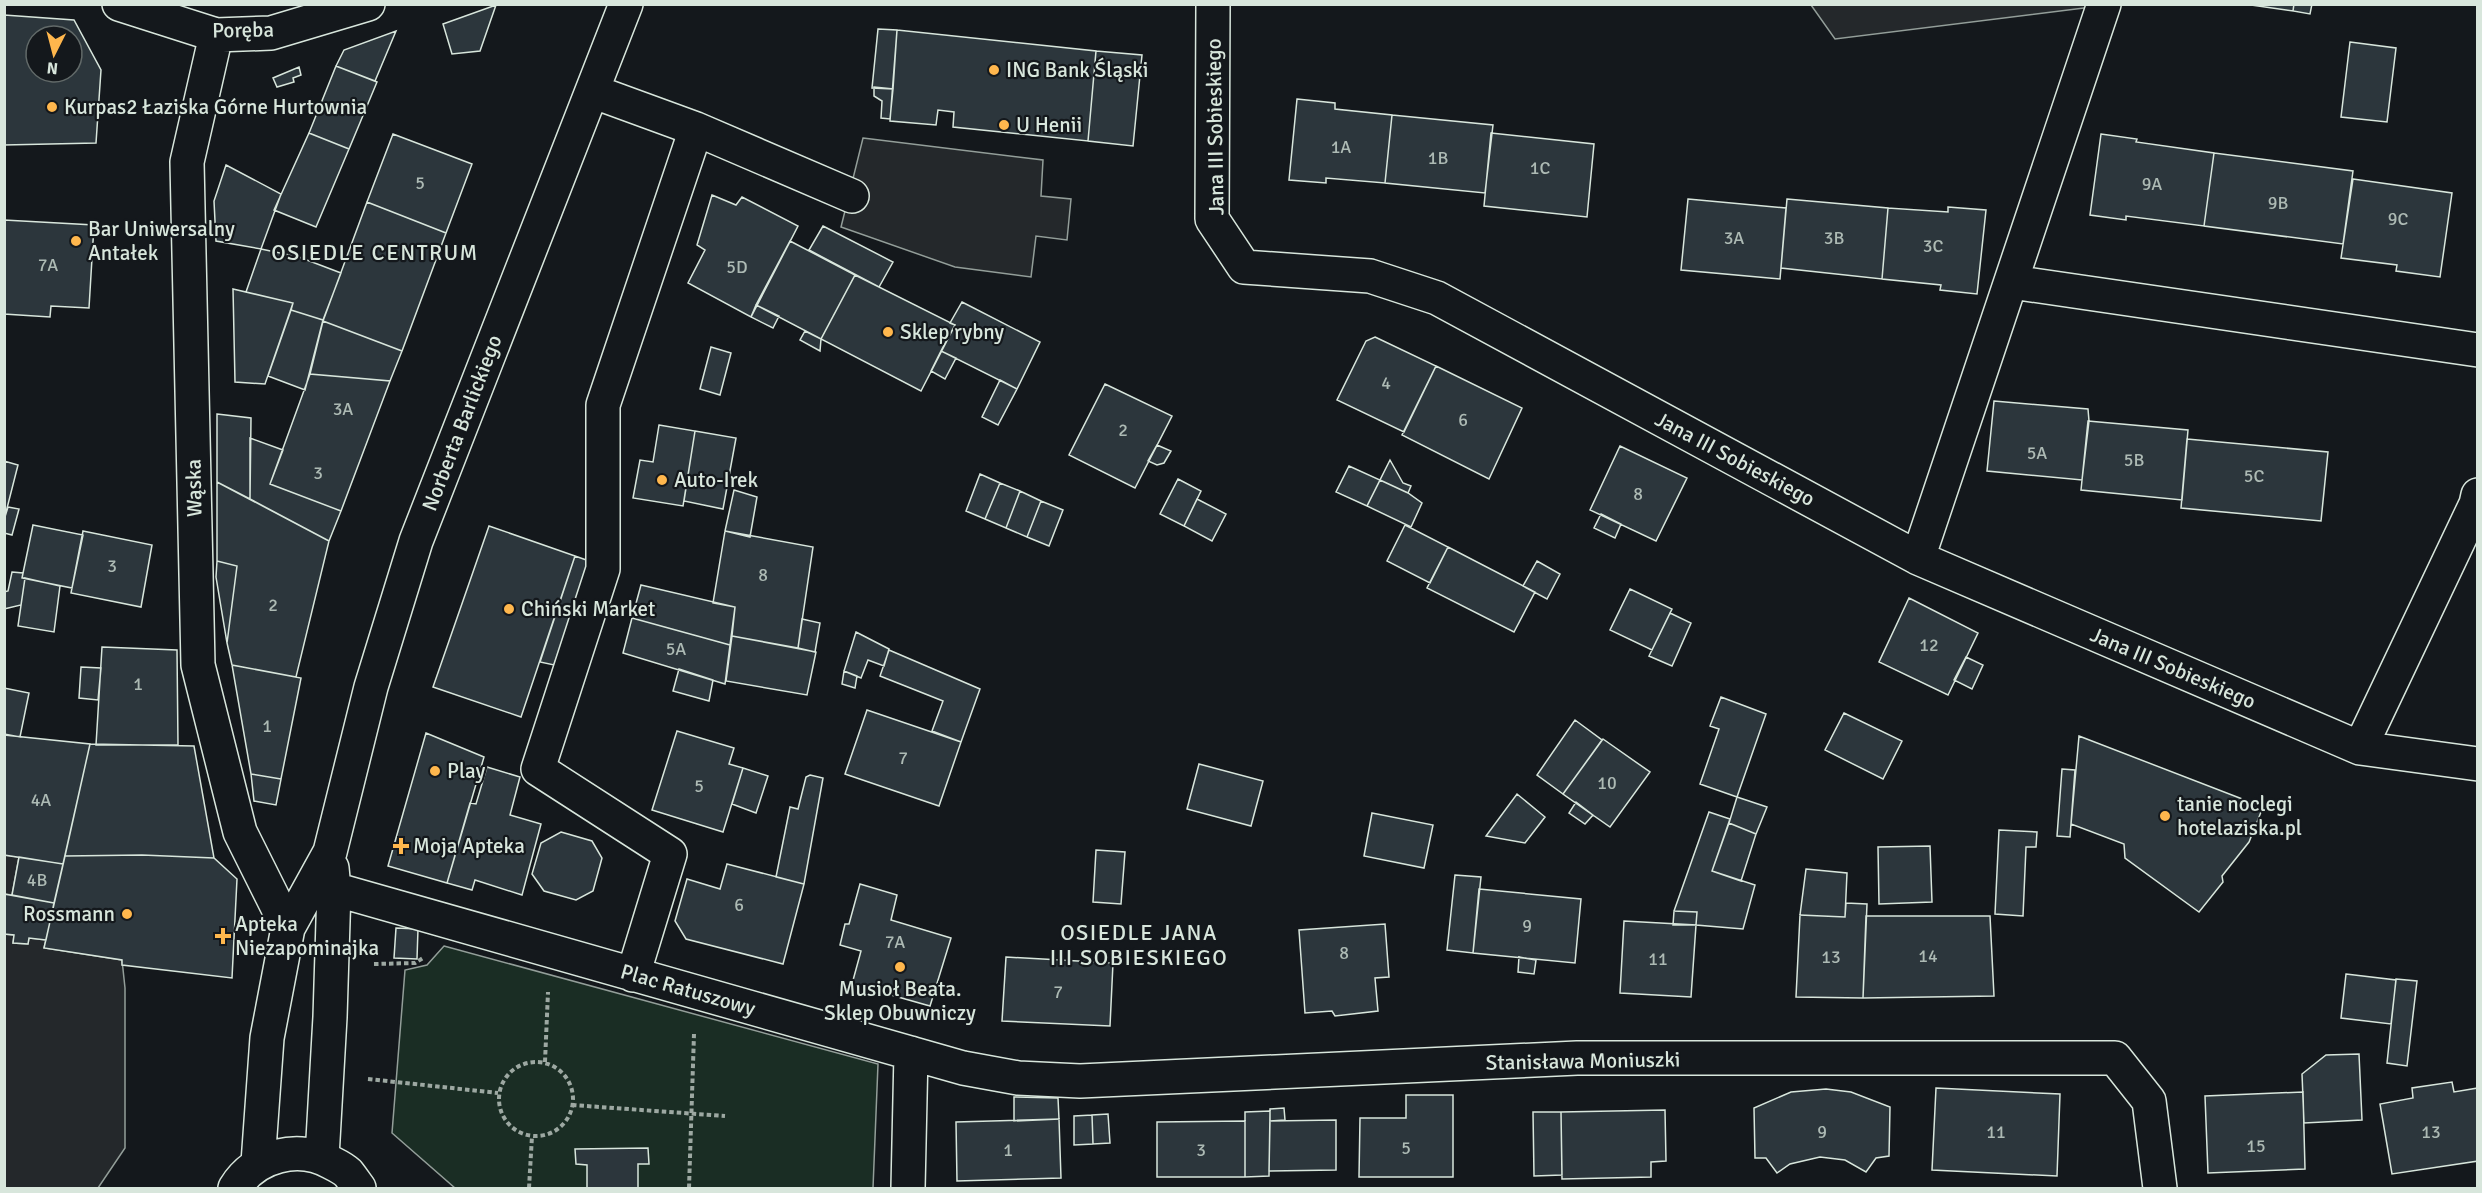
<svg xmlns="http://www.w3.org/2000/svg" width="2482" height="1193" viewBox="0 0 2482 1193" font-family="Signika,sans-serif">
  <rect width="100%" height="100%" fill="#14181c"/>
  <path fill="#1a2d24" stroke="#939e99" stroke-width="1.5" d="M444 946 878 1064 873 1188H455L392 1133 405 970 427 965Z"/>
  <path fill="#24282b" stroke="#939e99" stroke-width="1.5" d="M1811 5H2108L1835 39Z
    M863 138 1043 160 1041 196 1071 199 1067 240 1036 236 1031 277 955 267 841 227Z
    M5 855 19 857 12 895 5 894Z
    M4 934 14 935 13 943 28 944 29 938 46 940 44 948 122 960 125 988V1148L98 1188H5Z"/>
  <path fill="#2c363c" stroke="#d8e6dc" stroke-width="1.5" fill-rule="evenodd" d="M2244 4H2294L2293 11Z
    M2294 4H2312L2310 14 2293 11Z
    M496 5 480 51 452 54 443 24Z
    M4 15 74 20 101 70 96 143 4 145ZM36 36H72V72H36Z
    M878 29 897 30 893 89 872 88Z
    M897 30 1096 51 1088 141 953 127 954 112 938 110 936 125 890 121Z
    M396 31 375 81 336 66 344 50Z
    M2350 42 2396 48 2387 122 2341 117Z
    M1096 51 1142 55 1133 146 1088 141Z
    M336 66 377 82 349 149 309 133Z
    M299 67 301 75 293 78 294 82 277 87 273 78Z
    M874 87 893 89 890 119 881 118 882 101 874 96Z
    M1297 99 1335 103V109L1392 115 1385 183 1326 178V183L1289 180Z
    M1392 115 1493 125 1485 193 1385 183Z
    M309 133 349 149 316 227 274 210Z
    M1491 133 1594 144 1587 217 1484 206Z
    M393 134 472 164 446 233 367 202Z
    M2101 134 2137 139 2136 142 2214 153 2204 226 2126 216V220L2090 215Z
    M2214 153 2353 171 2343 244 2204 226Z
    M226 165 281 194 261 249 216 241 214 201Z
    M2353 179 2452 193 2440 277 2396 271 2397 265 2341 258Z
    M712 195 736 205 742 197 798 226 751 317 688 283 705 250 697 245Z
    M1688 199 1786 208 1780 279 1681 270Z
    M1787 199 1888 208 1882 279 1781 268Z
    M367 202 446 233 402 351 323 321Z
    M1948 207 1986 210 1977 294 1940 290 1941 285 1882 279 1888 208 1948 212Z
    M4 220 94 225 89 308 51 306 50 317 4 314Z
    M823 226 893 262 879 287 809 250Z
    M790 241 855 275 821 339 756 305Z
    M261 249 299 257 341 273 323 320 291 310 293 303 246 292Z
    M855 275 955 325 921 391 821 339Z
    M233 289 293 303 265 384 235 382Z
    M962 302 1040 342 1017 389 941 351 955 325 950 323Z
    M756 305 779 316 773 328 751 317Z
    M291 310 323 320 305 390 268 376Z
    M323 321 402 351 390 381 310 374Z
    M805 331 821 339 820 351 800 340Z
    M1375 337 1436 366 1404 432 1337 400 1366 341Z
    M711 347 731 353 720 395 700 389Z
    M941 351 956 358 945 379 931 371Z
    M1436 366 1522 408 1489 479 1402 435Z
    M310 374 390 381 341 511 270 484Z
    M1000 380 1017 389 998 425 982 417Z
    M1105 384 1172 416 1135 488 1069 455Z
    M1994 401 2088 409 2089 421 2082 480 1987 471Z
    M217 414 251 418 250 499 217 482Z
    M2088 421 2188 430 2182 500 2081 490Z
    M659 425 695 431 683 506 633 498 640 460 653 462Z
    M695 431 736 438 723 509 684 501Z
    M250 438 283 450 270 484 341 511 329 541 250 499Z
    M2187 439 2328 452 2321 521 2181 508Z
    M1157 445 1171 451 1164 463 1157 465 1148 461Z
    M1620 446 1687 478 1656 541 1590 510Z
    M1390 460 1403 483 1411 486 1408 493 1380 480Z
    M4 461 18 465 4 520Z
    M1349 466 1380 480 1367 506 1336 492Z
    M980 474 1000 483 985 519 966 511Z
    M1178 479 1201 491 1184 526 1160 514Z
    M1380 480 1408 493 1422 503 1411 527 1367 506Z
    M217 482 329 541 296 677 232 665 227 643 237 566 217 561Z
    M1000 483 1020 491 1006 528 985 519Z
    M734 490 757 497 750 537 725 531Z
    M1020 491 1041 501 1027 537 1006 528Z
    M1197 499 1226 514 1212 541 1184 526Z
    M1041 501 1063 510 1049 546 1027 537Z
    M8 507 19 509 12 535 4 533V520Z
    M1601 514 1621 524 1615 538 1594 528Z
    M33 525 83 535 72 588 22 578Z
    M1405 525 1448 547 1430 583 1387 561Z
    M489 526 575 556 521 717 433 687Z
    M83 531 152 545 141 607 71 593Z
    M725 531 813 547 798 648 732 636 735 607 713 603Z
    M1448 547 1535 592 1514 632 1427 588Z
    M575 556 592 562 554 665 540 662Z
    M217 561 237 566 227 643 216 577Z
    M1537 561 1560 574 1547 599 1523 586Z
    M12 572 23 573 22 578H25L21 605 4 609V592L8 591Z
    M25 578 60 586 54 632 18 626Z
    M641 585 735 607 730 645 632 618Z
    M1630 589 1672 609 1652 650 1610 630Z
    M1909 598 1978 633 1948 695 1879 662Z
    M1670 613 1691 623 1672 666 1649 656Z
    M632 618 730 645 725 684 623 653Z
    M802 619 820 623 815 652 798 648Z
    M856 632 889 649 884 666 868 660 861 678 844 671Z
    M732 636 816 652 807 695 726 681Z
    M102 647 177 650 178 745H96Z
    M889 650 980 689 961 742 932 731 943 701 880 676Z
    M1966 657 1983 665 1972 689 1954 680Z
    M232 665 301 678 281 779 251 774Z
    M81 667 101 668 98 700 79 698Z
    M679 669 713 680 709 701 673 691Z
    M844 671 857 676 855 688 842 684Z
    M4 688 29 693 20 737 4 734Z
    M1721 697 1766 714 1737 797 1700 784 1719 729 1710 726Z
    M867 710 961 742 939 806 845 774Z
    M1844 713 1902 741 1883 779 1825 750Z
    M1575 720 1602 740 1563 794 1537 775Z
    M677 731 734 748 729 764 743 768 723 832 652 810Z
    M426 733 484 757 447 883 388 866Z
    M4 735 90 744 63 864 4 855Z
    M2079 736 2263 807 2249 842 2222 876 2223 882 2199 912 2125 858 2124 844 2071 824Z
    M1603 739 1650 772 1610 827 1563 794Z
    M90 744 194 746 214 858 142 855 65 856Z
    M1199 764 1263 781 1251 826 1187 809Z
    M487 767 520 777 510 815 541 824 522 895 475 880 472 890 447 883 470 803 476 804Z
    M743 768 768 776 756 813 732 804Z
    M2062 769 2075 770 2070 837 2057 836Z
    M251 774 281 779 276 805 254 801Z
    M810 775 823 778 804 884 776 877 790 807 798 809 806 777Z
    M1517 794 1545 817 1525 843 1486 836Z
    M1737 797 1767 807 1756 834 1729 823Z
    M1576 802 1593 815 1585 824 1569 813Z
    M1709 812 1730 819 1712 871 1755 885 1743 929 1696 925 1697 912 1674 911Z
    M1372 813 1433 825 1424 868 1364 856Z
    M1729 823 1756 834 1741 881 1712 871Z
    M1999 830 2037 832 2036 847H2026L2023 916 1995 914Z
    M561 832 592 841 602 858 593 891 576 900 544 891 532 874 541 843Z
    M1930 846 1932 902 1879 904 1878 847Z
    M1096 850 1125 852 1121 904 1093 902Z
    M142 855 214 858 237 879 232 978 122 965V960L44 948 65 856Z
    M19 857 63 864 54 903 12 895Z
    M727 864 804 884 783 964 686 939 675 921 687 879 720 889Z
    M1806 869 1847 873 1845 917 1800 915Z
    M1455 875 1481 877 1473 953 1447 950Z
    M860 884 897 895 891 920 951 938 930 1006 852 984 861 951 840 945 845 924H849Z
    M1479 889 1581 899 1575 963 1473 953Z
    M4 894 54 903 46 940 29 938 28 944 13 943 14 935 4 934Z
    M1846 903 1867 904 1863 998 1796 997 1800 915 1845 917Z
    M1674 911 1697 912 1696 925H1673Z
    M1866 916H1990L1994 996 1863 998Z
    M1624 921 1696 925 1691 997 1620 993Z
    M1385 924 1389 977 1375 978 1378 1011 1335 1016 1332 1011 1305 1013 1299 930Z
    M396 928 418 929 417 959 394 958Z
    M1006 957 1113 963 1110 1026 1002 1021Z
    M1519 957 1536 960 1534 974 1518 972Z
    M2346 974 2396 980 2391 1024 2341 1018Z
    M2396 979 2417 981 2407 1066 2387 1063Z
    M2359 1054 2362 1120 2304 1123 2302 1074 2326 1055Z
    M2452 1082 2454 1092 2478 1088V1161L2392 1174 2380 1104 2413 1098 2412 1088Z
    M1936 1088 2060 1094 2057 1176 1932 1170Z
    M1826 1089 1851 1092 1890 1107 1889 1156 1876 1158 1866 1172 1845 1160 1820 1157 1790 1164 1777 1173 1766 1158H1755L1754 1108 1791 1092Z
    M2303 1092 2305 1169 2208 1173 2205 1096Z
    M1406 1095H1453V1177H1359L1360 1118H1406Z
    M1014 1097 1058 1098 1059 1119 1014 1121Z
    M1284 1108 1285 1120 1270 1121V1109Z
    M1665 1110 1666 1161 1651 1162V1177L1562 1179 1561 1112Z
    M1270 1111 1269 1176 1245 1177V1112Z
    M1533 1112H1561L1562 1175 1534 1176Z
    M1108 1114 1110 1143 1093 1144 1092 1115Z
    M1092 1115 1093 1144 1074 1145V1116Z
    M1059 1119 1061 1178 957 1181 956 1122Z
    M1336 1120V1170L1269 1171 1270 1121Z
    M1245 1121V1177H1157V1122Z
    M648 1148 649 1164H638V1188H587V1165L576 1164 575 1149Z"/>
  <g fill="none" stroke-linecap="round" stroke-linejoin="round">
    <defs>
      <path id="minor" d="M119 4 216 35 271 33 368 4
        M1213 4 1212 219 1244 267 1370 276 1437 298 1918 558 2360 748 2478 764
        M216 35 187 162 198 665 240 832 288 928
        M592 91 696 129 852 196
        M2012 282 2478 350
        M1918 558 2104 4
        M2360 748 2476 504 2478 495
        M334 889 963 1068 1018 1078 1080 1081 1577 1058H2115L2149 1101 2160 1188
        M633 975 670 854 538 769 603 569V405L696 129
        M322 1157 330 1017 334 889 332 868
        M258 1163 267 1038 288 928 330 852 371 687 416 541 626 4
        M235 1188C255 1155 299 1144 332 1163 338 1166 344 1169 348 1173 352 1178 356 1184 359 1188
        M908 1188 911 1053"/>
    </defs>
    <use href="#minor" stroke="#d8e6dc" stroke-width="36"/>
    <path stroke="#9da8a2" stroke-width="4" stroke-dasharray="4.5 3" stroke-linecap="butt" d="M374 964 415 963 423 958
      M499 1099a37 37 0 1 1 74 0a37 37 0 1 1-74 0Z
      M545 1062 548 992
      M368 1079 498 1093
      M572 1105 725 1116
      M529 1188 532 1136
      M689 1188 694 1034"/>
    <use href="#minor" stroke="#14181c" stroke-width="33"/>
  </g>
  <g fill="#ffb74d" stroke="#14181c" stroke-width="2">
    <circle cx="994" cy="70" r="6"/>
    <circle cx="52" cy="107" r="6"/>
    <circle cx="1004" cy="125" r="6"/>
    <circle cx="76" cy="241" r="6"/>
    <circle cx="888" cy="332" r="6"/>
    <circle cx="662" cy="480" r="6"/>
    <circle cx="509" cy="609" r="6"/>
    <circle cx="435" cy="771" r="6"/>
    <circle cx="2165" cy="816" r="6"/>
    <path d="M398 837h6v6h6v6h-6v6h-6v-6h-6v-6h6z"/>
    <circle cx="127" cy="914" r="6"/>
    <path d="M220 927h6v6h6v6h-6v6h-6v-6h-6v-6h6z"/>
    <circle cx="900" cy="967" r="6"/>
  </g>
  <g text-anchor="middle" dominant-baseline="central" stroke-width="4.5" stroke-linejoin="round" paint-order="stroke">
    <g font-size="18" fill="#adbab4">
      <text x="1341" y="147">1A</text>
      <text x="1438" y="158">1B</text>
      <text x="1540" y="168">1C</text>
      <text x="420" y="183">5</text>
      <text x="2152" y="184">9A</text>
      <text x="2278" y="203">9B</text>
      <text x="2398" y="219">9C</text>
      <text x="1734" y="238">3A</text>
      <text x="1834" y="238">3B</text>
      <text x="1933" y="246">3C</text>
      <text x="48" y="265">7A</text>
      <text x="737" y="267">5D</text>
      <text x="1386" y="383">4</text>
      <text x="343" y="409">3A</text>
      <text x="1463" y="420">6</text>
      <text x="1123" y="430">2</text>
      <text x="2037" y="453">5A</text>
      <text x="2134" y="460">5B</text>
      <text x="318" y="473">3</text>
      <text x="2254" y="476">5C</text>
      <text x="1638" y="494">8</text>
      <text x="112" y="566">3</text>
      <text x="763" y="575">8</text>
      <text x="273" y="605">2</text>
      <text x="1929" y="645">12</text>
      <text x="676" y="649">5A</text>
      <text x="138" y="684">1</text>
      <text x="267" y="726">1</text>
      <text x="903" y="758">7</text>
      <text x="1607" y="783">10</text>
      <text x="699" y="786">5</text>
      <text x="41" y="800">4A</text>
      <text x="37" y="880">4B</text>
      <text x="739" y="905">6</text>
      <text x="1527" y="926">9</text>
      <text x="895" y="942">7A</text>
      <text x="1344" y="953">8</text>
      <text x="1928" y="956">14</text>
      <text x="1831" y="957">13</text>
      <text x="1658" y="959">11</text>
      <text x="1058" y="992">7</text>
      <text x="1822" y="1132">9</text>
      <text x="1996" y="1132">11</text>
      <text x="2431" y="1132">13</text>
      <text x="2256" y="1146">15</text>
      <text x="1406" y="1148">5</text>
      <text x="1008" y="1150">1</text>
      <text x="1201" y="1150">3</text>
    </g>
    <g font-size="21" fill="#d8e6dc" stroke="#14181c">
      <text transform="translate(243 30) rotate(-1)">Poręba</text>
      <text transform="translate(1215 127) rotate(-91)">Jana III Sobieskiego</text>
      <text transform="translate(462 423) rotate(-69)">Norberta Barlickiego</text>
      <text transform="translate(1735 459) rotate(28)">Jana III Sobieskiego</text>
      <text transform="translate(194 488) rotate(-91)">Wąska</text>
      <text transform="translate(2173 668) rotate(23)">Jana III Sobieskiego</text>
      <text transform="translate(688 990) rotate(16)">Plac Ratuszowy</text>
      <text transform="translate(1583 1061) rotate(-1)">Stanisława Moniuszki</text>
    </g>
    <g font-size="21" fill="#d8e6dc" stroke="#14181c" text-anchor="start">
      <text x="1006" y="70">ING Bank Śląski</text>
      <text x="64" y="107">Kurpas2 Łaziska Górne Hurtownia</text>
      <text x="1016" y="125">U Henii</text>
      <text x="88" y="229">Bar Uniwersalny<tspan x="88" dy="24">Antałek</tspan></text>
      <text x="900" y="332">Sklep rybny</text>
      <text x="674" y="480">Auto-Irek</text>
      <text x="521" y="609">Chiński Market</text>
      <text x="447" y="771">Play</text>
      <text x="2177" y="804">tanie noclegi<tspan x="2177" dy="24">hotelaziska.pl</tspan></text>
      <text x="413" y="846">Moja Apteka</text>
      <text x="115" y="914" text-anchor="end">Rossmann</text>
      <text x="235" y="924">Apteka<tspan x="235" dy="24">Niezapominajka</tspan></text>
      <text x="900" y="989" text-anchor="middle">Musioł Beata.<tspan x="900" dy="24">Sklep Obuwniczy</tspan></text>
    </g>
    <g font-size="22" letter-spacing="1.5" fill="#d8e6dc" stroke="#14181c">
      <text x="375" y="252">OSIEDLE CENTRUM</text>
      <text x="1139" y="932">OSIEDLE JANA<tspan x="1139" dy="25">III SOBIESKIEGO</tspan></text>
    </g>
  </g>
  <rect width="2482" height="1193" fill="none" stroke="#d8e6dc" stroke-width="12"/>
  <g transform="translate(54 54) rotate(186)"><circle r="28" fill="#14181c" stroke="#626a69" stroke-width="1.5"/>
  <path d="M0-4.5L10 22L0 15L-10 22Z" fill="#ffb74d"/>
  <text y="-9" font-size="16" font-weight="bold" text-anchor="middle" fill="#d8e6dc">N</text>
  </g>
</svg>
